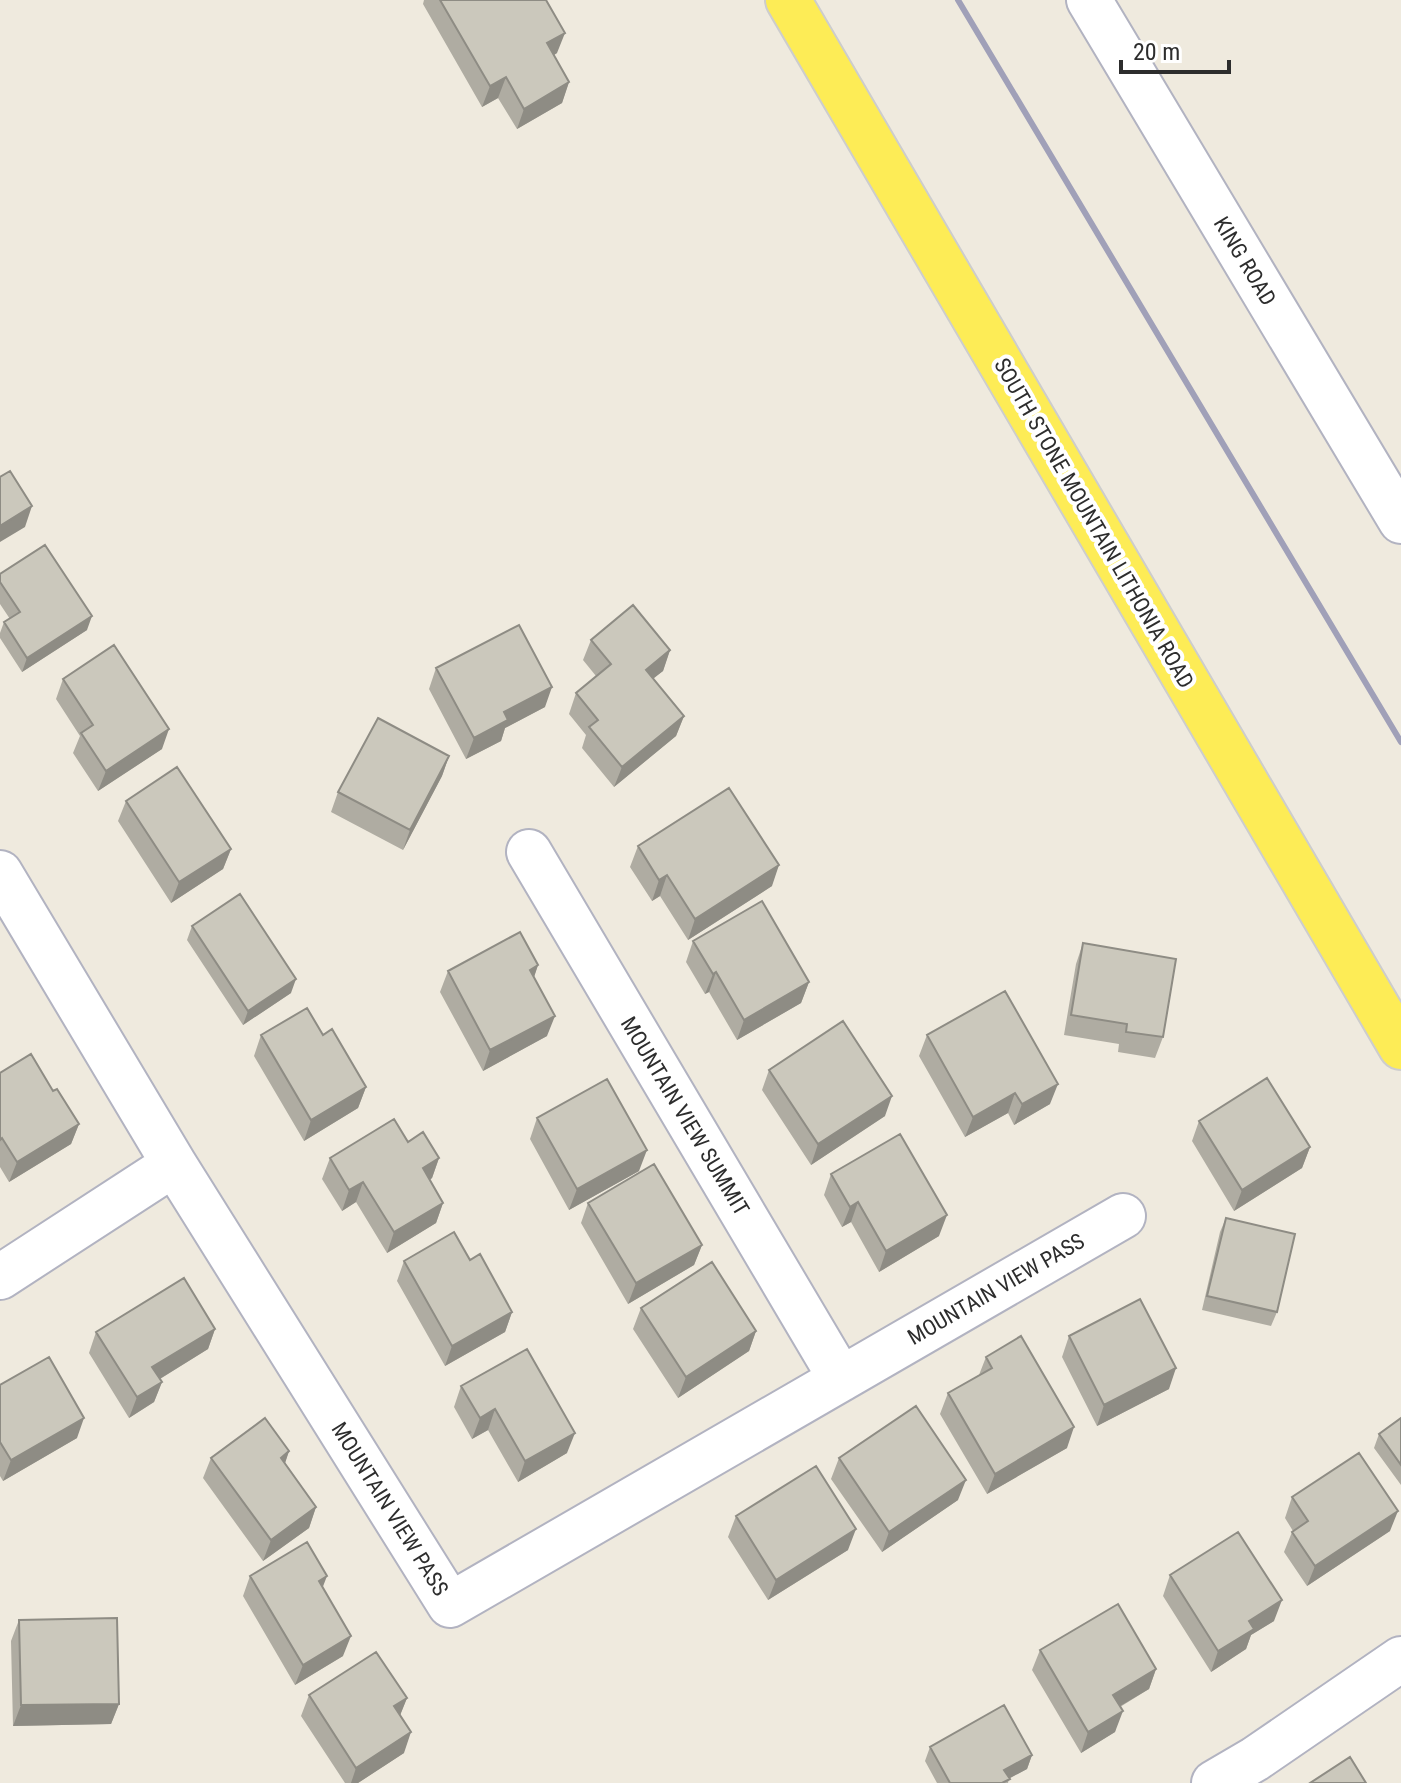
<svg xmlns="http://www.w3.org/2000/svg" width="1401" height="1783" viewBox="0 0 1401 1783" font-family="'Roboto Condensed',sans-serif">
  <rect width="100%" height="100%" fill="#efeade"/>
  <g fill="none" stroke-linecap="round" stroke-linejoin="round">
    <defs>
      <path id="minor" d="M1089 0 1401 521
        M529 852 841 1379
        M0 873 174 1164 450 1605 1123 1216
        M0 1277 174 1164
        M1214 1783 1255 1759 1401 1659"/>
      <path id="major" d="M788 0 1401 1047"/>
    </defs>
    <use href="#minor" stroke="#b2b3c1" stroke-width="48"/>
    <use href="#major" stroke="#cdcdcd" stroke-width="48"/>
    <use href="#minor" stroke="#fff" stroke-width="44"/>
    <use href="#major" stroke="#fdec56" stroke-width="44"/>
    <path stroke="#a0a0b8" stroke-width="6" d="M958 0 1401 742"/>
  </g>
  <path fill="#afaca2" d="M424 0H546L557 53 554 55 569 82 562 103 517 129 498 98 482 107 423 4Z
    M0 574 87 630 22 672 0 638V633L4 622 10 619 0 604Z
    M591 640 670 650 663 671 653 678 684 716 676 736 614 787 582 748 586 735 569 714 576 693 596 676 583 660Z
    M436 668 545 707 505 728 501 741 466 759 429 689Z
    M63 679 162 749 98 791 73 753 80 736 56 699Z
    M449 756 442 776 403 850 331 812 338 792Z
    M126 801 231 849 223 869 171 903 118 821Z
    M638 846 772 886 688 940 660 896 652 901 630 867Z
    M192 926 291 993 243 1025 187 940Z
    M693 941 809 982 801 1003 737 1040 709 992 705 994 686 962Z
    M1083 943 1163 1037 1155 1058 1118 1052 1119 1044 1064 1035 1076 964Z
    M538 965 534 977 547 1036 483 1071 440 992 448 971Z
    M261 1035H323L366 1087 358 1108 304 1141 254 1056Z
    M927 1035 1050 1104 1014 1125 1008 1113 965 1137 919 1056Z
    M769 1070 885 1116 811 1165 762 1090Z
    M0 1073 53 1091 79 1124 71 1144 9 1182 0 1167Z
    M537 1118 639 1171 569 1210 530 1139Z
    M1199 1121 1310 1147 1302 1168 1234 1211 1192 1141Z
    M408 1142 439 1158 432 1178 430 1180 443 1203 436 1223 387 1253 356 1202 342 1211 322 1179 330 1158Z
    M831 1174 939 1236 879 1272 851 1222 842 1227 824 1195Z
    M588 1203 702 1245 694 1265 628 1304 581 1223Z
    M1226 1218 1277 1312 1271 1326 1202 1310 1220 1232Z
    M470 1260 512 1312 505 1332 445 1366 397 1281 404 1261Z
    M641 1308 756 1331 749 1351 678 1398 633 1329Z
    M215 1329 208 1349 160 1379 162 1382 154 1402 129 1418 89 1353 96 1332Z
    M1069 1336 1169 1389 1097 1426 1062 1357Z
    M986 1357 1067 1448 987 1494 940 1414 948 1393 979 1375Z
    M0 1385 77 1438 3 1481 0 1476Z
    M461 1386 567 1453 518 1482 488 1430 472 1439 454 1407Z
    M1401 1418V1485L1374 1448 1379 1434Z
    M289 1451 285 1463 316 1507 309 1528 263 1561 203 1478 211 1458Z
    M839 1458 958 1500 882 1552 831 1479Z
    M1292 1497 1390 1531 1307 1586 1284 1552 1292 1532 1293 1531 1285 1518Z
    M736 1516 848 1550 768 1600 728 1537Z
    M1170 1575 1274 1621 1251 1635 1246 1649 1211 1672 1163 1596Z
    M250 1576 322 1588 343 1656 295 1685 243 1596Z
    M19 1620 119 1704 111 1724 13 1726 11 1641Z
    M1040 1650 1156 1669 1149 1689 1120 1707 1115 1732 1081 1753 1032 1670Z
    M309 1695 407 1698 400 1715 404 1753 358 1783H345L301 1716Z
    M930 1747 1032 1755 1027 1769 1009 1778 1008 1783H937L925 1761Z"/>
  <path fill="#8e8c84" d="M565 33 557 53 539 64 547 43Z
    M506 77 498 98 482 107 490 86Z
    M569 82 562 103 517 129 524 109Z
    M32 506 25 527 0 542V526Z
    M92 616 87 630 22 672 27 658Z
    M670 650 663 671 639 690 646 670Z
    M552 687 545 707 505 728 501 741 466 759 474 738 504 712Z
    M684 716 676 736 614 787 622 767Z
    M169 729 162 749 98 791 106 771Z
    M449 756 442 776 403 850 410 830Z
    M231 849 223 869 171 903 179 882Z
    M779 865 772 886 688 940 695 919Z
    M667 875 660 896 652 901 659 880Z
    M538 965 531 986 530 970Z
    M716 972 709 992 705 994 713 974Z
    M296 979 291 993 243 1025 248 1011Z
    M809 982 801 1003 737 1040 744 1020Z
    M555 1016 547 1036 483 1071 490 1050Z
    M1058 1084 1050 1104 1014 1125 1022 1104Z
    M366 1087 358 1108 304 1141 311 1120Z
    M1015 1093 1008 1113 965 1137 973 1117Z
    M892 1096 885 1116 811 1165 818 1144Z
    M79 1124 71 1144 9 1182 17 1162Z
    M1310 1147 1302 1168 1234 1211 1242 1190Z
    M647 1150 639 1171 569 1210 577 1189Z
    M439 1158 432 1178 415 1189 423 1168Z
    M363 1182 356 1202 342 1211 349 1190Z
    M858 1202 851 1222 842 1227 850 1207Z
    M443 1203 436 1223 387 1253 394 1232Z
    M947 1215 939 1236 879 1272 886 1251Z
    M702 1245 694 1265 628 1304 636 1283Z
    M512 1312 505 1332 445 1366 452 1346Z
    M215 1329 208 1349 145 1388 152 1367Z
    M756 1331 749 1351 678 1398 686 1377Z
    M1176 1368 1169 1389 1097 1426 1104 1405Z
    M162 1382 154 1402 129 1418 137 1397Z
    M495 1409 488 1430 472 1439 480 1418Z
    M84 1418 77 1438 3 1481 11 1460Z
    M1074 1427 1067 1448 987 1494 995 1474Z
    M575 1433 567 1453 518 1482 525 1461Z
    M289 1451 282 1472 281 1458Z
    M966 1480 958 1500 882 1552 889 1532Z
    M316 1507 309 1528 263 1561 271 1540Z
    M1398 1511 1390 1531 1307 1586 1315 1566Z
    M856 1529 848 1550 768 1600 776 1580Z
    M327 1576 319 1597V1581Z
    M1282 1600 1274 1621 1251 1635 1246 1649 1211 1672 1218 1651 1249 1621Z
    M351 1636 343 1656 295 1685 303 1665Z
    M1156 1669 1149 1689 1105 1715 1113 1695Z
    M407 1698 399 1718 394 1706Z
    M119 1704 111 1724 13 1726 21 1705Z
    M1123 1711 1115 1732 1081 1753 1088 1732Z
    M411 1732 404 1753 358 1783H351L356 1768Z
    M1032 1755 1027 1769 1001 1783 1004 1770Z"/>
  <path fill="#cbc8bc" stroke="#8e8c84" stroke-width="2" d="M440 0H546L565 33 547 43 569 82 524 109 506 77 490 86Z
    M10 471 32 506 0 526V477Z
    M45 545 92 616 27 658 4 622 20 612 0 582V574Z
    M633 605 670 650 646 670 684 716 622 767 589 727 598 720 576 693 611 664 591 640Z
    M519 625 552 687 504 712 508 720 474 738 436 668Z
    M114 645 169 729 106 771 81 733 93 725 63 679Z
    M378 718 449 756 410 830 338 792Z
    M177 767 231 849 179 882 126 801Z
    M729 788 779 865 695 919 667 875 659 880 638 846Z
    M240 894 296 979 248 1011 192 926Z
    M762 901 809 982 744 1020 716 972 713 974 693 941Z
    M520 932 538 965 530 970 555 1016 490 1050 448 971Z
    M1083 943 1176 959 1163 1037 1126 1032 1127 1024 1071 1015Z
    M1005 991 1058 1084 1022 1104 1015 1093 973 1117 927 1035Z
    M307 1008 323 1035 332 1029 366 1087 311 1120 261 1035Z
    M843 1021 892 1096 818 1144 769 1070Z
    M31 1054 53 1091 57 1089 79 1124 17 1162 2 1138 0 1140V1073Z
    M1267 1078 1310 1147 1242 1190 1199 1121Z
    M607 1079 647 1150 577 1189 537 1118Z
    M394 1119 408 1142 423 1132 439 1158 423 1168 443 1203 394 1232 363 1182 349 1190 330 1158Z
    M900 1134 947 1215 886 1251 858 1202 850 1207 831 1174Z
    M654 1164 702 1245 636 1283 588 1203Z
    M1226 1218 1295 1234 1277 1312 1207 1296Z
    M454 1232 470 1260 480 1254 512 1312 452 1346 404 1261Z
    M712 1262 756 1331 686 1377 641 1308Z
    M184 1278 215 1329 152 1367 162 1382 137 1397 96 1332Z
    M1140 1299 1176 1368 1104 1405 1069 1336Z
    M1021 1336 1074 1427 995 1474 948 1393 992 1368 986 1357Z
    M527 1349 575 1433 525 1461 495 1409 480 1418 461 1386Z
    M49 1357 84 1418 11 1460 0 1442V1385Z
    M916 1406 966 1480 889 1532 839 1458Z
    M265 1418 289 1451 281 1458 316 1507 271 1540 211 1458Z
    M1401 1418V1465L1379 1434Z
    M1359 1453 1398 1511 1315 1566 1292 1532 1308 1521 1292 1497Z
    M816 1466 856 1529 776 1580 736 1516Z
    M1238 1532 1282 1600 1249 1621 1254 1629 1218 1651 1170 1575Z
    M307 1542 327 1576 319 1581 351 1636 303 1665 250 1576Z
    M1118 1604 1156 1669 1113 1695 1123 1711 1088 1732 1040 1650Z
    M117 1618 119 1704 21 1705 19 1620Z
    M376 1652 407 1698 394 1706 411 1732 356 1768 309 1695Z
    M1004 1705 1032 1755 1004 1770 1010 1779 1002 1783H950L930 1747Z
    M1350 1757 1366 1783H1310Z"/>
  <g text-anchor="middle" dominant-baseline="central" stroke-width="8" stroke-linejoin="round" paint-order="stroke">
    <g font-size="22" fill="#2d2d2d" stroke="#fff">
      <text transform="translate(1245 261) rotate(59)">KING ROAD</text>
      <text transform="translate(1094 523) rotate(60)">SOUTH STONE MOUNTAIN LITHONIA ROAD</text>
      <text transform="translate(685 1116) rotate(59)">MOUNTAIN VIEW SUMMIT</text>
      <text transform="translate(996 1289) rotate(-30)">MOUNTAIN VIEW PASS</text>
      <text transform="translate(390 1509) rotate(58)">MOUNTAIN VIEW PASS</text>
    </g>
  </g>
  <path d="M1121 60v12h108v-12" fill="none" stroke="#2d2d2d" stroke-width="4"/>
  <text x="1133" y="60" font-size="24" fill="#2d2d2d" stroke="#ffffff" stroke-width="6" paint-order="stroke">20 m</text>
</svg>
